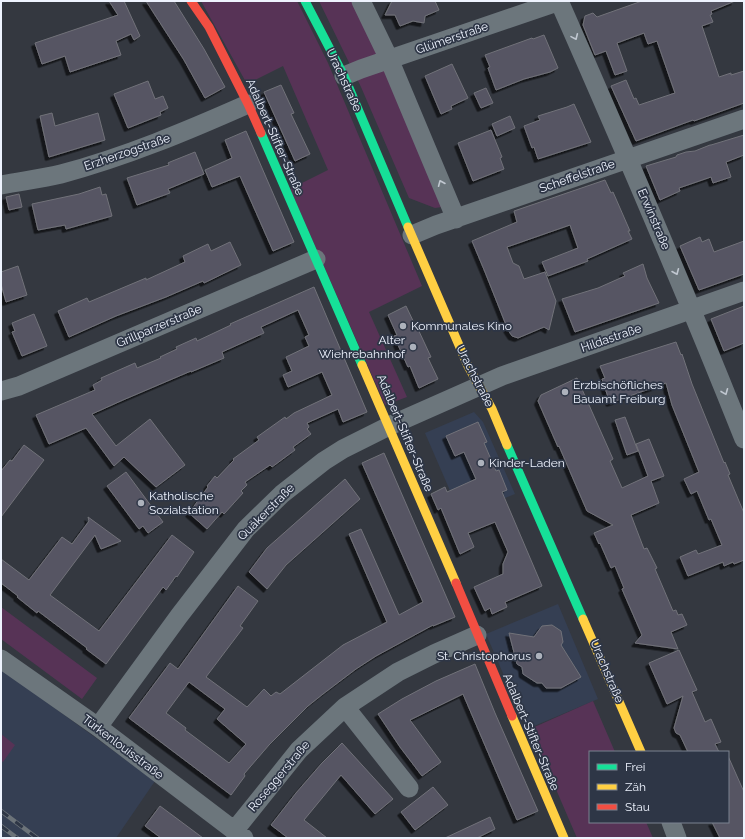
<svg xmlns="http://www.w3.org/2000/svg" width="745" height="839" viewBox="0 0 745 839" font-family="Raleway,sans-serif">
  <defs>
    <filter id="shadow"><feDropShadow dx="-3.5" dy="3.5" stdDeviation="0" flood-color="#0009"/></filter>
  </defs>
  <rect width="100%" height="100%" fill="#343840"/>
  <path fill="#353f53" d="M474 412 483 422 515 494 461 516 425 433Z
    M558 604 598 699 527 729 486 634Z
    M1 669 155 781 116 838H1Z"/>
  <path fill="#573356" d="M201 1H297L328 63 422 286 369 312 407 397 385 405 290 189 328 170 283 66 247 84Z
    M319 1H355L442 207 435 208 409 198 361 87Z
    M1 607 97 678 82 699 1 639Z
    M593 701 615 752H590V822H646L653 838H577L530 729Z
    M1 734 15 745 3 762 1 761Z"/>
  <path fill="#565463" stroke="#717279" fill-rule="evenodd" filter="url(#shadow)" d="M109 1H124L140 36 134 40 131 34 116 41 121 55 70 72 65 56 42 64 35 43 118 15Z
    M146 1H174L204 49 225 87 205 98 184 60Z
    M392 1H435L439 10 425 16 424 23 413 21 400 26 395 15H385Z
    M642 1H735L711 11 712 14 710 15 713 22 702 26 719 77 731 73V75L744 71V103L694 121 693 120 636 141 611 86 626 80 634 99 636 98 639 105 675 93 657 41 648 44 644 33 617 43 627 71 615 75 606 51 595 55 583 25 585 16 593 13 597 17Z
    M544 35 558 68 550 72 524 79 496 90 488 68 490 67 485 55 532 38 533 39Z
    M452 64 468 98 451 106 452 109 441 114 425 76Z
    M148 81 155 99 163 96 168 108 160 112 161 115 128 128 114 94Z
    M281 85 294 113 291 114 310 154 295 161 264 92Z
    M486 88 493 103 481 108 474 93Z
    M574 104 591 142 538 159 534 147 532 148 524 126 540 120 538 116 567 107Z
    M52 113 55 126 98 113 105 140 49 157 40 116Z
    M510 116 515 128 497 136 492 124Z
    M491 130 502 157 500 158 504 169 473 181 458 143Z
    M246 131 294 242 273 251 240 176 212 187 205 170 232 158 225 140Z
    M744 135V155L726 162 731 177 713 183 711 177 679 188 680 191 660 200 646 166 676 157 677 155 686 152 695 151 710 145H711Z
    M195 152 204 174 168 189 170 193 137 205 127 178 169 165 168 163 170 162Z
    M605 180 611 193 613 192 630 231H628L632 239 587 259 588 261 548 276 542 262 578 248 570 225 507 247 513 263 519 266 524 279 545 272 556 301 549 330 544 327 518 338 512 336 508 330 485 272 472 241 517 222 514 211Z
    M100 187 102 195 106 194 112 216 66 229 65 225 38 230 32 204 79 194Z
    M19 194 22 207 9 210 6 197Z
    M700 237 702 242 709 239 714 252 744 241V274L699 290 680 246Z
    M230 242 241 265 204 283 203 281 166 297 116 316 69 337 58 311 87 298 89 302 146 278V280L185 262 183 256 208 244 211 251Z
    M643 264 647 278 659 303 575 332 562 299 598 288 625 276 623 273Z
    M18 266 27 295 6 302 1 284V272Z
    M314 287 367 412 343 422 338 409 307 423 309 427 307 429 311 434 293 447 295 450 272 467 270 465 245 482 247 485 241 491 243 493 224 514 222 512 207 529 189 513 208 487 207 486 215 476 217 478 234 460 233 459 259 440 257 437 285 417 286 419 294 413 332 395 322 372 288 387 283 375 292 371 286 357 309 346 305 337 309 335 298 310 261 327 264 333 222 352 224 358 191 372V371L123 400 92 414 116 446 150 419 185 465 156 487 124 457 114 466 86 428 49 444 36 415 95 390 93 385 102 380 101 378 135 363 137 368 161 358 160 357 177 349 176 347 196 338 197 341 231 325 230 324Z
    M406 306 416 327H417L431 357 428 358 438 379 419 388 410 366 408 367 394 336 397 335 388 315Z
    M744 306V343L724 351 711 319Z
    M34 314 47 346 22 356 12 332 15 331 12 323Z
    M676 342 681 355 682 354 692 384 724 463 725 462 730 474 728 475 744 513V560L734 564 733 562 724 566 723 562 688 576 680 557 696 550 698 554 722 545 711 519 709 520 697 491 691 494 684 479 699 472 672 405 666 383 610 403 602 379 605 378 600 366Z
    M577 378 613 459 610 461 622 488 648 476 636 444 649 439 664 476 651 481 659 503 631 515 644 549 647 548 657 568 655 569 673 611 676 610 678 615 682 614 687 625 671 632 678 649 635 643 642 635 622 589 624 588 615 566 611 568 600 543 599 544 594 533 613 525 587 511 559 446 558 447 538 401 541 395Z
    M625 417 638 451 627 455 615 420Z
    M478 422 487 442 484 443 496 471 499 470 507 490 502 492 542 586 505 602 507 607 492 614 490 608 485 611 474 587 503 574V564L508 552 495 522 468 533 474 547 460 554 441 508 438 510 431 494 445 487 447 492 476 479 464 452 455 456 446 436Z
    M24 445 44 460 1 517V471L10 460 12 461Z
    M384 453 455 617 433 626V625L376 656 356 669 323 694 308 706 269 745 244 774 245 776 231 795 129 718 170 663 178 669 238 586 258 601 240 626 243 628 206 677 247 707 264 689 271 696 276 692 280 694 343 645 387 622 349 534 361 529 399 615 423 602 362 463ZM189 682 225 709 217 719 246 744 229 763 185 730 186 728 166 713Z
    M126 472 163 522 148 533 143 526 139 529 107 486Z
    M345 479 360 499 286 565 267 589 249 572 267 548Z
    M88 517 121 541 101 549 95 535 50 595 99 631 172 535 194 552 177 577 176 576 166 590 163 587 106 664 86 649 87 648 38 611 37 613 17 597 18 596 1 583V559L29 580 62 537 72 544 89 521Z
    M552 625 561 631 563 642 561 645 581 677 561 688H546L542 683H537L523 674 522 667 517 664 509 633 534 637 542 626Z
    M679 650 697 690 692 692 705 722 711 719 721 742 715 744 719 752H688L680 735 676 733 674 728 683 696 667 704 649 663Z
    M475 664 495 713 538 811 517 820 463 694 410 720 441 762 422 776 400 747 378 714 402 699 436 681Z
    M342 743 393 799 375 814 341 775 304 820 327 838H288L271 825 296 793 322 763Z
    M728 756 744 792V838H720L712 822H728Z
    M433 787 448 805 415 830 401 812Z
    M160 806 203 838H161L145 826Z
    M490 817 495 829 477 838H445Z"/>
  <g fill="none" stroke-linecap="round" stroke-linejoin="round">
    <path stroke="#6c767c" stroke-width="19" d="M361 1 389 59 456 219
      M559 1C623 146 685 291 744 439
      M344 76 361 69 560 1
      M1 185C21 181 41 179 61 174 125 157 187 131 248 104
      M412 235 436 225 744 119
      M1 391 19 386 316 259
      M1 659 98 727 244 838
      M345 707 409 788
      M98 727 179 616 246 529 282 494 324 461 343 449 389 426 502 376 744 291
      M671 822 677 838
      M234 831 299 750 345 707 398 672 434 654 477 635"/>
    <path stroke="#16e098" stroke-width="9" d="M305 1 344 76 408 227
      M261 133 362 365
      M507 445 583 619"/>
    <path stroke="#ffcf43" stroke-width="9" d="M408 227 468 366 492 409 507 445
      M362 365 456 583
      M583 619 641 752
      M512 716 564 838"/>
    <path stroke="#f24e42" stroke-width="9" d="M191 1 209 27 248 104 261 133
      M456 583 512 716"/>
    <defs>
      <path id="rail" d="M1 811 37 838
        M1 826 17 838"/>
    </defs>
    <use href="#rail" stroke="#6c7379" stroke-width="4.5"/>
    <use href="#rail" stroke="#2e3646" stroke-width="3" stroke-dasharray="9" stroke-linecap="butt"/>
  </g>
  <defs><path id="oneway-chevron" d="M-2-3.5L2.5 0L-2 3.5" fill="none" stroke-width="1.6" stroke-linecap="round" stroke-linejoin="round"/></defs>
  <g stroke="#c0c7d0">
    <use href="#oneway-chevron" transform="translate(575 37) rotate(66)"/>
    <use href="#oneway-chevron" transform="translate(441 183) rotate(-113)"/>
    <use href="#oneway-chevron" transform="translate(676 272) rotate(67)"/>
    <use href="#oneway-chevron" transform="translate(725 392) rotate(68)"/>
  </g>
  <g fill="#adb2bc" stroke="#2e3646" stroke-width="1.5">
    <circle cx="403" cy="326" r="4"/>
    <circle cx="413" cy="347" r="4"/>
    <circle cx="565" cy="392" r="4"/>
    <circle cx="481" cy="463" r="4"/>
    <circle cx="141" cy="503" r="4"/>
    <circle cx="539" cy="656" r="4"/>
  </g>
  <g text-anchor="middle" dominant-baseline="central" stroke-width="3.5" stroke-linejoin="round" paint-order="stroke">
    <g font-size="12" fill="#eef3fe" stroke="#2e3646">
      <text transform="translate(452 38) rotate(-19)">Glümerstraße</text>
      <text transform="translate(344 80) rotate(65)">Urachstraße</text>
      <text transform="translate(275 137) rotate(66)">Adalbert-Stifter-Straße</text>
      <text transform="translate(127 152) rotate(-19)">Erzherzogstraße</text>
      <text transform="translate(577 176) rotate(-19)">Scheffelstraße</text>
      <text transform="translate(654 219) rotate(67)">Erwinstraße</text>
      <text transform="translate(159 326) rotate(-23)">Grillparzerstraße</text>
      <text transform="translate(611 338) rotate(-19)">Hildastraße</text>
      <text transform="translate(475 376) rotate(63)">Urachstraße</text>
      <text transform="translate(405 433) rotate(67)">Adalbert-Stifter-Straße</text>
      <text transform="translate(266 512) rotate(-45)">Quäkerstraße</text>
      <text transform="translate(607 671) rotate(67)">Urachstraße</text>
      <text transform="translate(531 732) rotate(67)">Adalbert-Stifter-Straße</text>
      <text transform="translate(123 747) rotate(37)">Türkenlouisstraße</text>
      <text transform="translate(279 776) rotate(-50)">Roseggerstraße</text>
    </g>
    <g font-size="12" fill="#eef3fe" stroke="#2e3646" text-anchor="start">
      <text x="411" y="326">Kommunales Kino</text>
      <text x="405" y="340" text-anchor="end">Alter<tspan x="405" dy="14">Wiehrebahnhof</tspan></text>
      <text x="573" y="385">Erzbischöfliches<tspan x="573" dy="14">Bauamt Freiburg</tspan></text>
      <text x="489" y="463">Kinder-Laden</text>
      <text x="149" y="496">Katholische<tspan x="149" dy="14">Sozialstation</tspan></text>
      <text x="531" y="656" text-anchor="end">St. Christophorus</text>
    </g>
  </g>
  <rect width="745" height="839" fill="none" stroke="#eef3fe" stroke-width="4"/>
  <rect x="589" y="751" width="140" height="72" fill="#2e3646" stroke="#7b8290"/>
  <rect x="597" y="764" width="20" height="6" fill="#16e098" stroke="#7b8290"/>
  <text x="625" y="771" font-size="12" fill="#eef3fe">Frei</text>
  <rect x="597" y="784" width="20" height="6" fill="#ffcf43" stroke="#7b8290"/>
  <text x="625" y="791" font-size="12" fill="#eef3fe">Zäh</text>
  <rect x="597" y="804" width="20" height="6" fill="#f24e42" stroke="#7b8290"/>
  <text x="625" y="811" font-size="12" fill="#eef3fe">Stau</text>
</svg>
